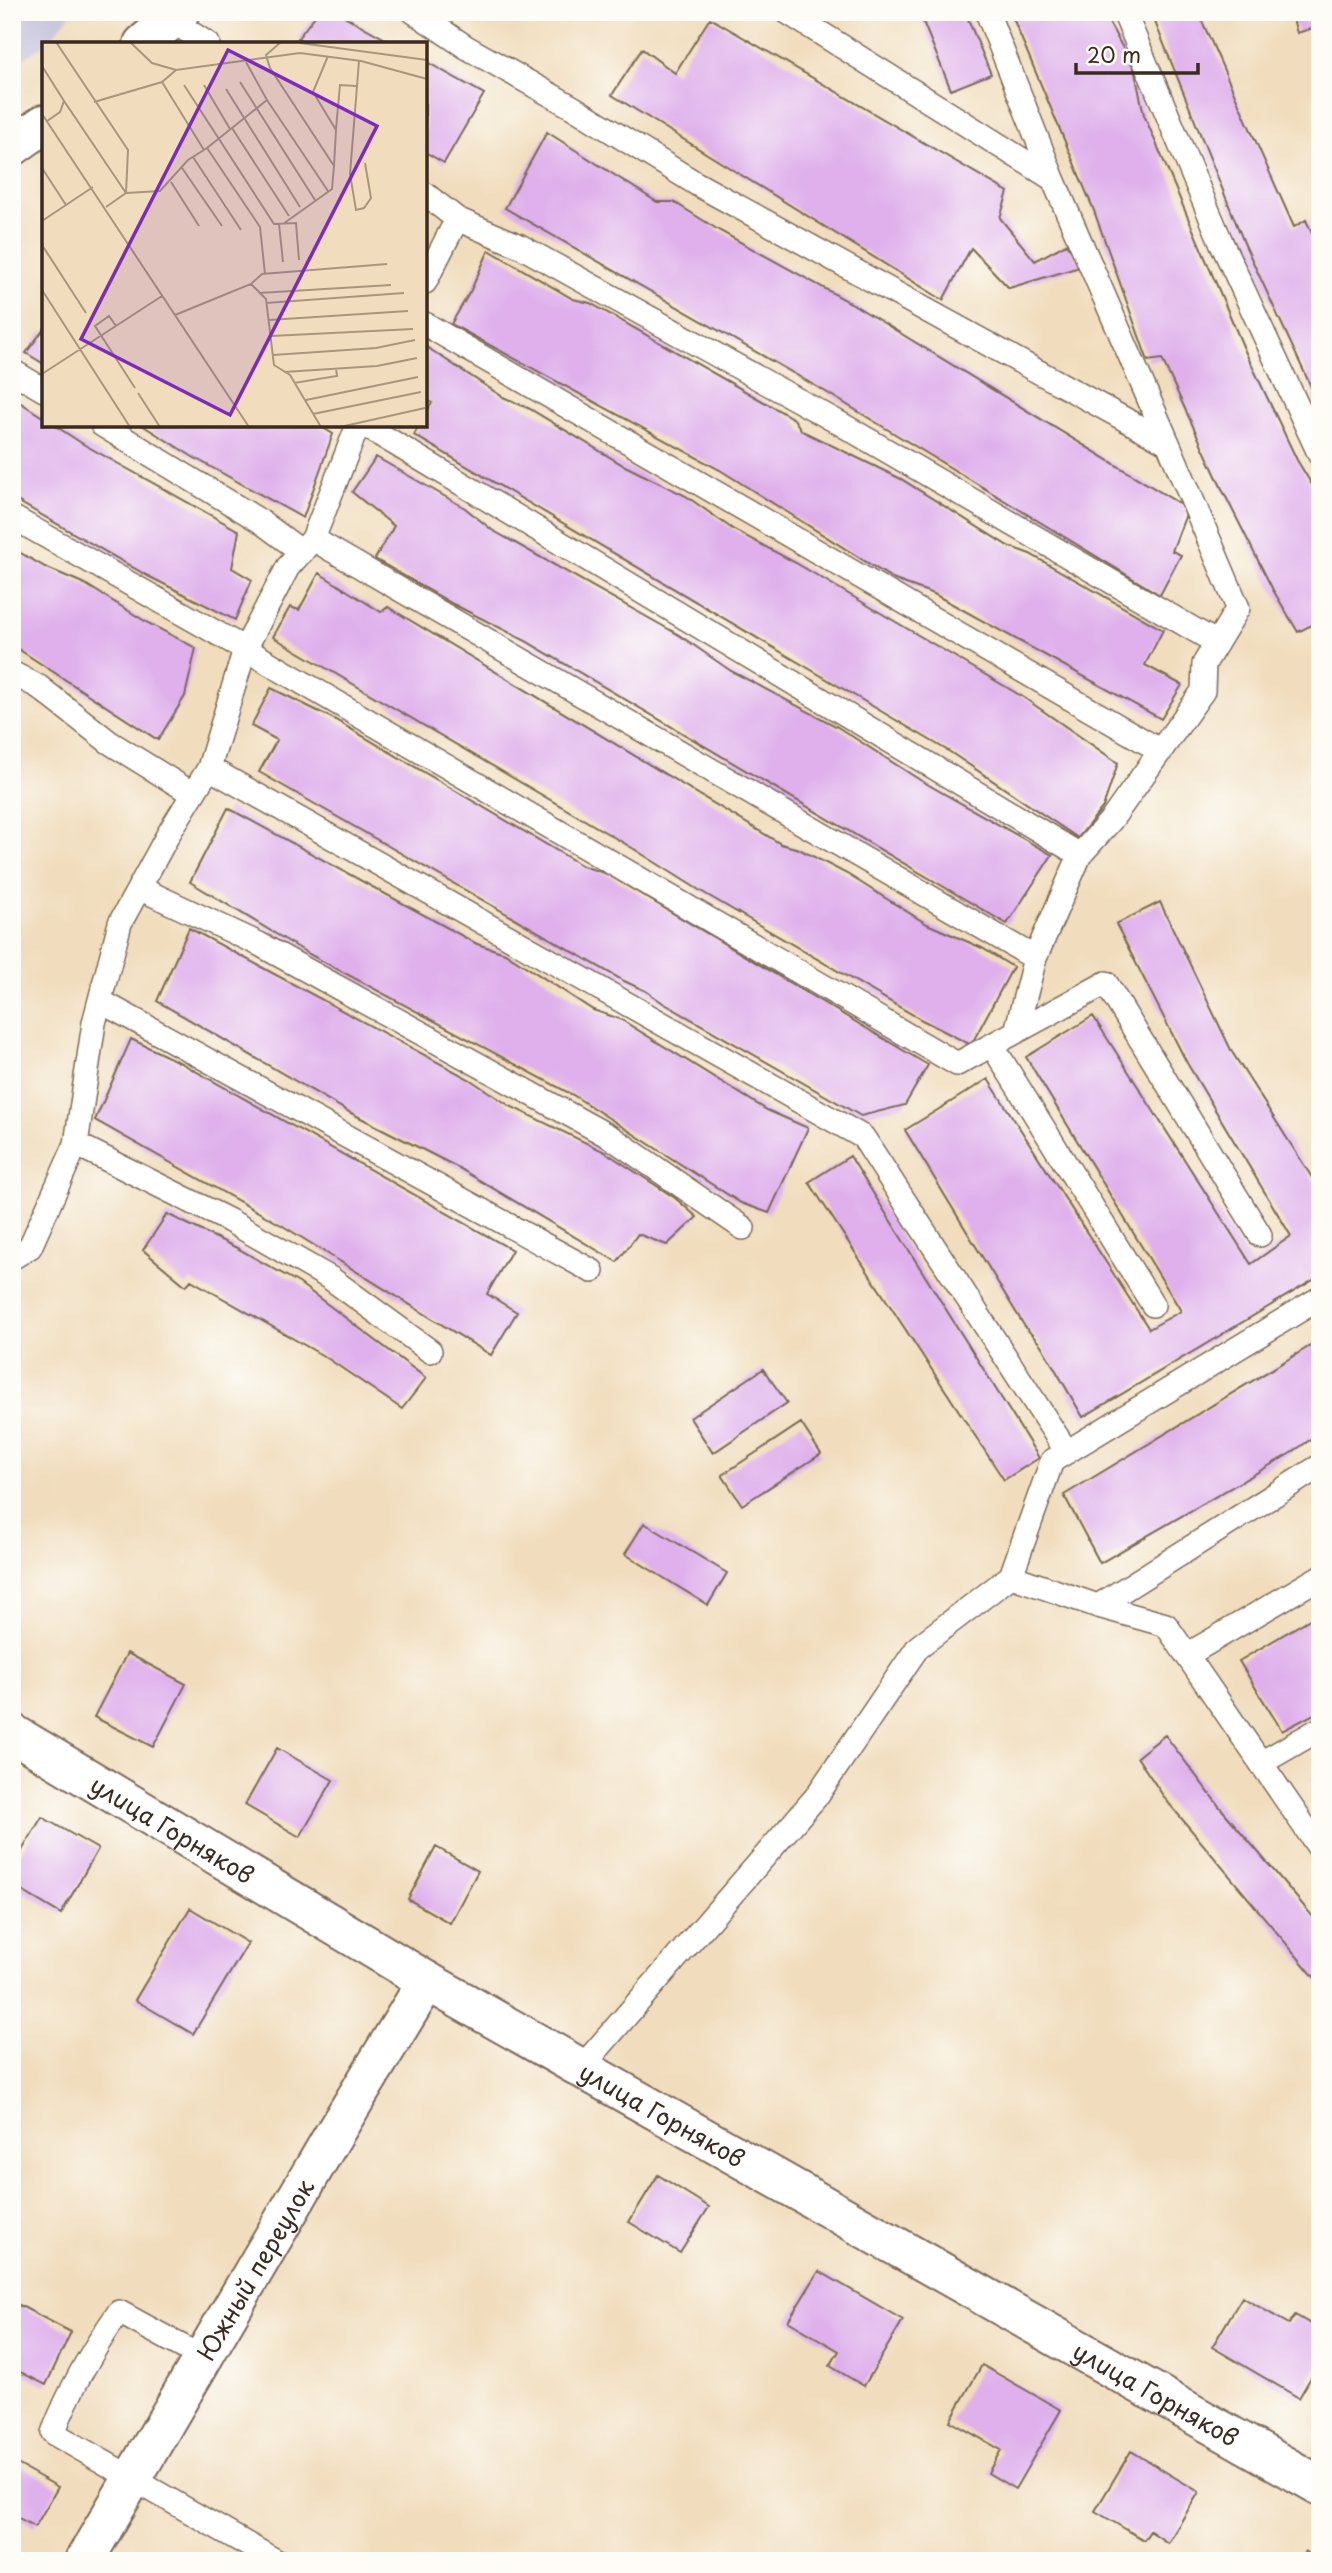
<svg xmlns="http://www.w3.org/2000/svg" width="1332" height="2573" viewBox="0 0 1332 2573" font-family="'Playpen Sans',sans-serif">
  <rect width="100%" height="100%" fill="#fdfcf7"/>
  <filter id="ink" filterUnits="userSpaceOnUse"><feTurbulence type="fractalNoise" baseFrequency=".0143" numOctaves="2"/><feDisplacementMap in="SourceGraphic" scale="14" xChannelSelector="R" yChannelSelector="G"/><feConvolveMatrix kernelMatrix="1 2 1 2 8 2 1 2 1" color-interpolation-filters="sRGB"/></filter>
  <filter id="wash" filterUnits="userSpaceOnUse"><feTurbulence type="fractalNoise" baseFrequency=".00686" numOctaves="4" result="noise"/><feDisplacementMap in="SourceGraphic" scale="28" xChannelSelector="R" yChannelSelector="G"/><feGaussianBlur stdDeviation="1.57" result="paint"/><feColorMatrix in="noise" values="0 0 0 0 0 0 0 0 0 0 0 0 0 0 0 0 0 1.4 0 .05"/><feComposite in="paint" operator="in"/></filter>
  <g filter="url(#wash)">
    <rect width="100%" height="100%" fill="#f1ddbd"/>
    <path fill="#c3c1db" d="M12 12H72L48 42 12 66Z"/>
    <g id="blocks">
      <path fill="#dfb0ec" d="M318 12H337L394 44H306L298 38Z
        M919 12H965L991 74 951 90Z
        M1021 12H1103L1134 68 1144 115 1245 351 1297 460 1320 498V621L1298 632 1273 590 1223 491 1162 359 1148 361 1093 208 1012 16Z
        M1151 12H1198L1294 227 1306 220 1320 251V406L1245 245Z
        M1291 12H1320V26L1297 33Z
        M710 18 1008 192 1000 218 1035 261 1066 244 1083 266 1009 288 971 248 943 300 612 95 642 49 675 73Z
        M425 61 484 94 444 163 425 152Z
        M547 132 657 202H674L720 231 851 303 1188 509 1172 551 1181 555 1160 595 826 392 505 208Z
        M489 250 573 299 590 303 794 419 802 431 901 479 1008 546 1030 554 1163 630 1145 665 1182 685 1161 719 934 594 895 580 720 470 451 324 471 290Z
        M44 329V364L26 353Z
        M425 346 503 397 530 409 623 465 686 496 734 530 796 563 1023 697 1118 763 1103 807 1078 838 950 752 414 435 419 425H425V414L432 403 425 399Z
        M12 397 44 418V425H54L83 444 239 531 232 568 252 580 235 620 148 576 12 498Z
        M142 425H318L333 434 303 518 193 457Z
        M376 457 465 508 492 530 679 635 731 671 836 726 920 780 1052 855 1007 924 524 640 453 604 375 559 394 526 352 492Z
        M12 548 45 567 85 584 148 623 196 648 185 696 158 740 12 645Z
        M319 573 381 612 388 607 781 844 799 849 847 874 927 924 982 948 1013 967 971 1045 922 1020 699 890 634 849 273 637 290 607 299 610Z
        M271 688 332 718 583 866 607 874 928 1065 905 1105 861 1116 663 1003 646 991 624 981 259 772 277 740 251 726Z
        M228 808 477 944 505 953 593 1010 620 1019 767 1110 808 1128 769 1213 741 1203 573 1095 309 954 190 882Z
        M1160 902 1232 1052 1320 1190V1276L1083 1417 1041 1345 1025 1327 905 1130 988 1079 1149 1329 1181 1311 1026 1057 1093 1016 1251 1264 1291 1236 1187 1063 1116 924Z
        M189 928 469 1079 510 1106 605 1152 675 1198 697 1217 667 1245 638 1234 617 1262 457 1167 351 1113 157 1001Z
        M131 1039 181 1063 512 1250 487 1294 517 1312 491 1355 283 1226 95 1120Z
        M850 1156 1039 1458 1004 1480 809 1182Z
        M167 1214 237 1248 299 1283 426 1378 402 1409 327 1358 191 1280 186 1286 143 1250Z
        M1320 1340V1433L1291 1453 1100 1563 1064 1495Z
        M763 1369 787 1403 713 1453 690 1418Z
        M801 1423 821 1454 742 1505 722 1475Z
        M644 1523 727 1573 708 1605 625 1554Z
        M1320 1613V1711L1282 1731 1239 1661Z
        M127 1653 186 1684 153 1747 94 1717Z
        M1165 1735 1219 1806 1320 1925V1984L1166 1800 1137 1757Z
        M277 1748 333 1780 300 1837 245 1805Z
        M1320 1772V1793L1311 1777Z
        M42 1817 98 1849 61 1914 12 1885V1867Z
        M436 1847 478 1871 450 1923 408 1899Z
        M190 1908 248 1943 193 2034 135 2000Z
        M658 2175 709 2207 680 2253 629 2222Z
        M819 2271 903 2320 864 2386 830 2366 839 2351 788 2321Z
        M1242 2297 1289 2324 1295 2315 1320 2329V2362L1299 2398 1212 2347Z
        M19 2305 71 2332 46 2385 12 2368V2318Z
        M982 2365 1061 2410 1015 2489 988 2473 1001 2450 950 2421Z
        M1131 2451 1199 2492 1168 2543 1150 2531 1144 2540 1095 2511Z
        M12 2461 58 2487 35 2527 12 2514Z
        M1305 2551 1320 2560V2561H1300Z"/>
    </g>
  </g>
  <g filter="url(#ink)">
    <use href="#blocks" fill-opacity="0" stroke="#7b6956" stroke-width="2"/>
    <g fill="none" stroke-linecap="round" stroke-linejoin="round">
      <defs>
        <path id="lane" d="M414 12 466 47 574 108 697 184 1168 443 1238 608 1204 664 1203 691 1112 819 1080 855 1035 958 1016 1032
          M787 12 1053 179 1168 443
          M987 12 1053 179
          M1124 12 1222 244 1320 455
          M172 21 208 44
          M425 194 457 219 425 282
          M457 219 520 246 841 424 1217 643
          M425 324 1161 751
          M12 371 44 390
          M102 425 260 521 302 552
          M358 425 313 539 288 567 245 649 209 768 863 1137 1067 1452
          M364 425 1080 855
          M12 517 245 649 957 1064 1106 983 1260 1235
          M313 539 1035 958
          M12 673 39 687 109 742 193 794
          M139 888 259 944 612 1138 743 1228
          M100 1001 592 1271
          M992 1045 1153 1305
          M76 1144 230 1221 330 1278 430 1351
          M12 1258 30 1247 76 1144 94 1023 120 923 169 833 209 768
          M1011 1576 1098 1606 1166 1625 1320 1849
          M1098 1606 1320 1466
          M1187 1655 1320 1577
          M1261 1763 1320 1729
          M581 2068 816 1797 918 1647 1011 1576 1052 1461 1320 1298
          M203 2358 119 2312C92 2350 70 2389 53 2433L276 2561"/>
        <g id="street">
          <path d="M143 44 180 12"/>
          <path d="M12 147 44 124"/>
          <path id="s1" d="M84 2561 331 2139 427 1981"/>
        </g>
        <g id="secondary">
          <path id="s2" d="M12 1733 427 1981 1320 2486"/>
        </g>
      </defs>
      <use href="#lane" stroke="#7b6956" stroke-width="26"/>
      <use href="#street" stroke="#7b6956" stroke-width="42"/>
      <use href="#secondary" stroke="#7b6956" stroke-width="42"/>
      <use href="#lane" stroke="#fff" stroke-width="23"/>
      <use href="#street" stroke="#fff" stroke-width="38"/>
      <use href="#secondary" stroke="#fff" stroke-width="38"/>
    </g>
  </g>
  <g text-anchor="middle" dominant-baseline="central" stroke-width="6" stroke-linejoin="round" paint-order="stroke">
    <g font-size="24" fill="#3b2a1e" stroke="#fdfcf7">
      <text stroke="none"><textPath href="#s2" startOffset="187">улица Горняков</textPath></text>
      <text stroke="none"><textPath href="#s2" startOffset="754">улица Горняков</textPath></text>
      <text stroke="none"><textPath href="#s1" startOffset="338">Южный переулок</textPath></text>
      <text stroke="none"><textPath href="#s2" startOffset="1321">улица Горняков</textPath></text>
    </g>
  </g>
  <g transform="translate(42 42)">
    <rect width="385" height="385" fill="#f1ddbd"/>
    <path fill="none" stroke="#a8957d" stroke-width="2" d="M14 0 86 108 84 151M88 0 110 21 134 28 258 11 319 19 385 37M239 0 224 13 228 26 292 124 290 147 241 182M258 1 385 18M286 14 271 50 294 88 292 124M317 19 308 132 314 168 322 166 329 156 323 121M204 20 225 58 165 106 218 185 223 232M0 24 22 59M120 40 162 108M198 40 273 158M142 43 232 182 254 181 257 218M162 43 188 87M184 47 258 165M225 58 286 149M52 60 120 40 134 28M0 72 207 385M5 79 18 70 22 59 84 151M190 86 247 174M294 87 298 43 314 44M151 115 199 188M0 126 24 163M140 126 180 184M129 140 157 184M64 165 84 151 118 149 146 118 165 106M0 179 51 145M237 182 241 220M0 203 44 271M209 242 224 257 232 323 248 333 279 385M0 248 88 385M217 251 349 243M224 261 362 251M133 273 209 242 220 232 345 222M227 278 366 269M74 284 67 274 53 284 93 346M229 294 371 287M231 313 334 306 373 298M242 330 335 324 375 316M0 332 120 254M252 341 295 334 294 326M96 351 118 385M264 358 376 335M271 372 379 350M298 385 383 366"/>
    <path fill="#7b2cbf" fill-opacity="0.15" stroke="#7b2cbf" stroke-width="3.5" d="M186 8 335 84 188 373 39 297Z"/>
    <rect width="385" height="385" fill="none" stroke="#3b2a1e" stroke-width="3.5"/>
  </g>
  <rect width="1332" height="2573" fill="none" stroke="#fdfcf7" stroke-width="42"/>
  <path d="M1076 63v10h122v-10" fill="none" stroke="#3b2a1e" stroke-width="3.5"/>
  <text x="1087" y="63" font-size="21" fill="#3b2a1e" stroke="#fdfcf7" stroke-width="5" paint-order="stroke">20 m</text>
</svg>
